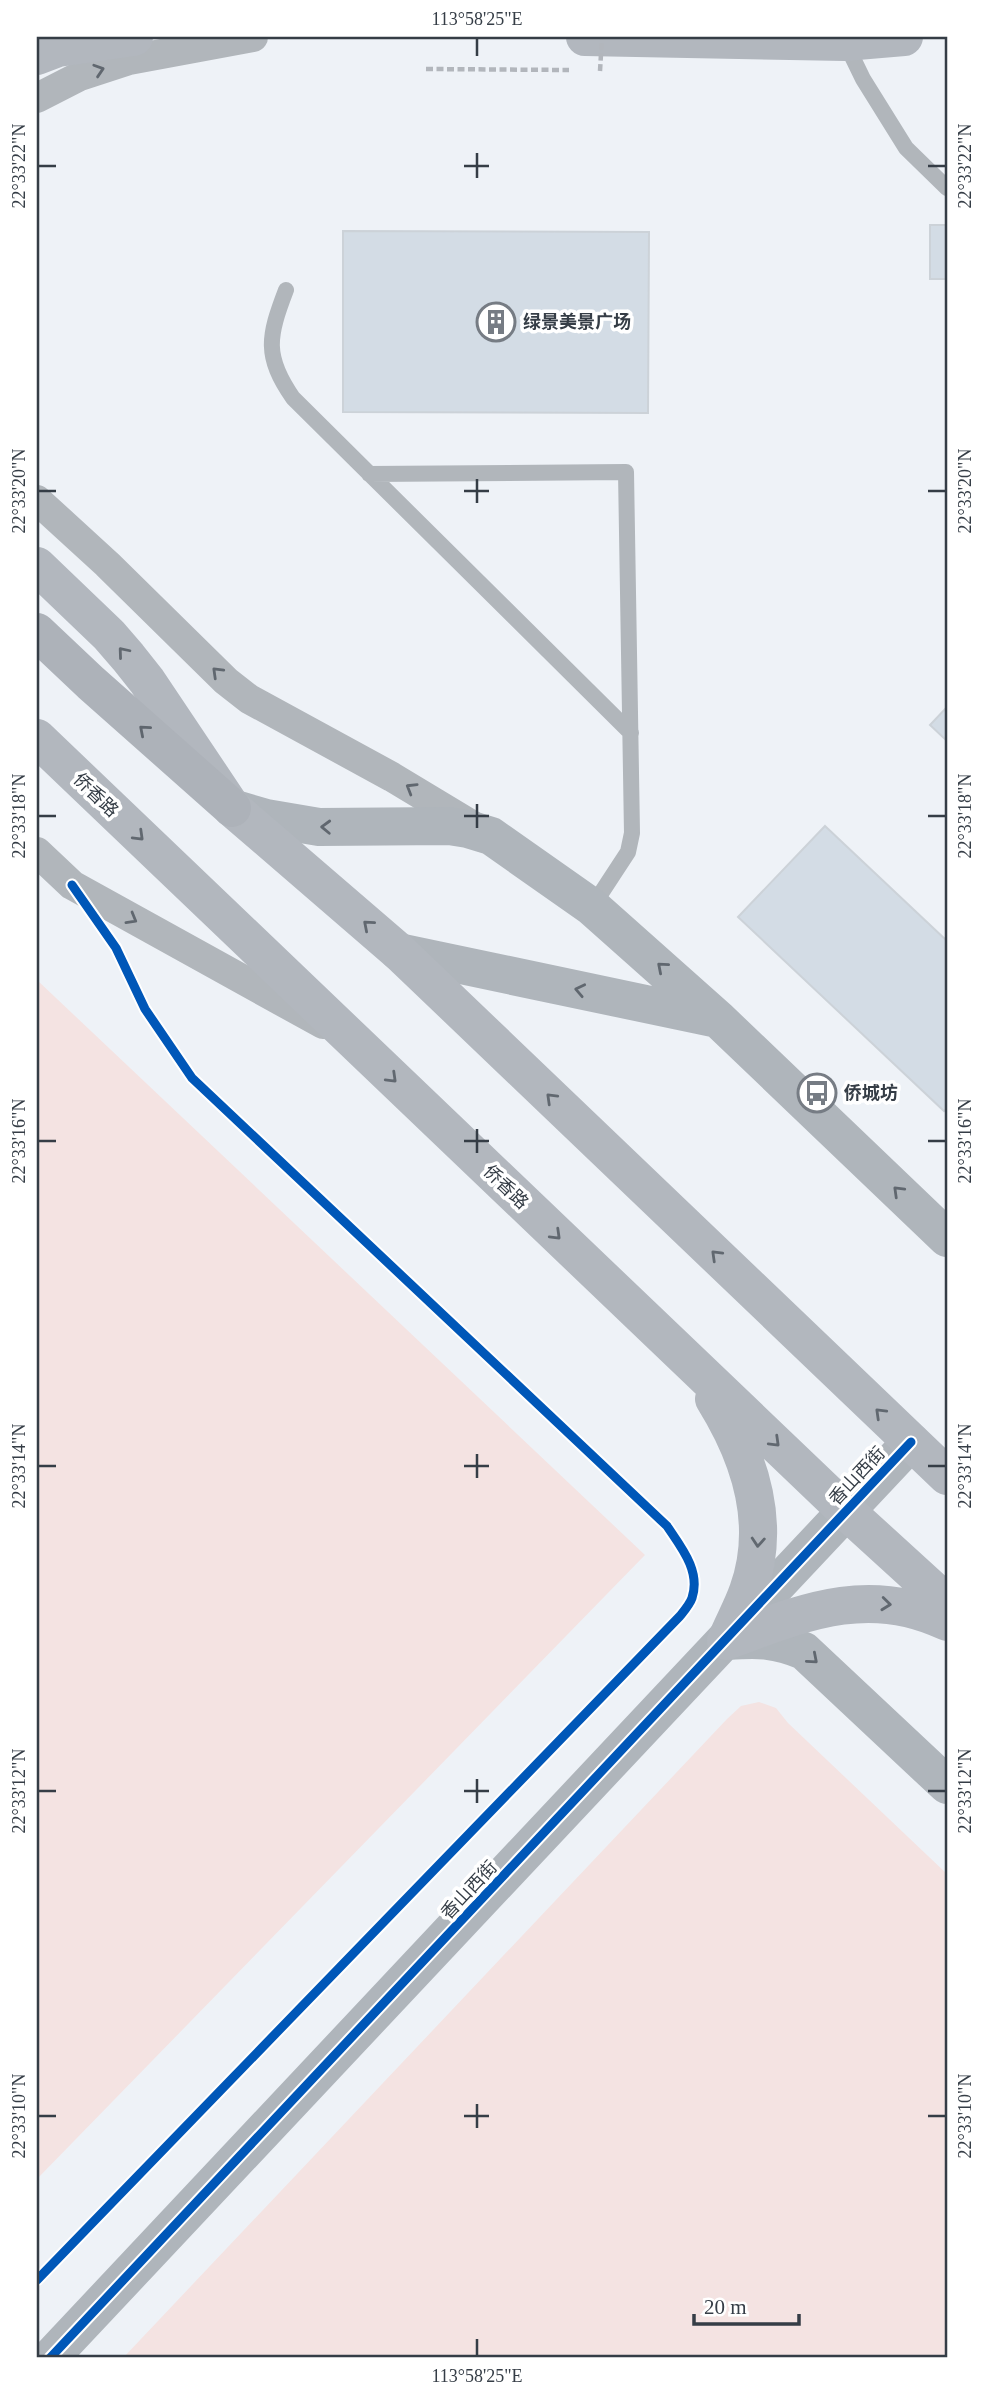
<svg xmlns="http://www.w3.org/2000/svg" width="984" height="2395" viewBox="0 0 984 2395" font-family="'Times New Roman','Noto Sans SC',serif">
  <rect width="100%" height="100%" fill="#eef2f7"/>
  <path fill="#f4e3e2" d="M37 980 645 1555 37 2179Z
    M759 1702 776 1708 788 1723 947 1874V2358H123L727 1719 741 1706Z"/>
  <path fill="#d3dce5" stroke="#ccd2d8" stroke-width="2" d="M930 225H947V279H930Z
    M343 231 649 232 648 413 343 412Z
    M947 707V741L930 725Z
    M825 826 947 941V1108L944 1111 738 917Z"/>
  <g fill="none" stroke-linecap="round" stroke-linejoin="round">
    <path stroke="#b2b6bc" stroke-width="4.5" stroke-dasharray="7 3.5" stroke-linecap="butt" d="M426 69 569 70"/>
    <path stroke="#b1b6bb" stroke-width="16" d="M846 44 863 79 906 148 947 188
      M286 290C268 337 264 356 293 398L631 733
      M369 474 626 472 632 833 628 852 592 907"/>
    <path stroke="#b1b6bb" stroke-width="30" d="M37 98 80 76 129 60 253 37
      M37 500 107 564 226 681 249 699 392 777 475 827
      M37 852 72 885 323 1024"/>
    <path stroke="#afb5bb" stroke-width="38" d="M232 808 266 818 319 827 449 826 468 829 491 836 592 907 719 1020 947 1238
      M399 952 717 1019
      M728 1641C759 1639 776 1639 804 1651L947 1785
      M50 2358 911 1442"/>
    <path stroke="#b2b7be" stroke-width="38" d="M585 37 845 42 904 37
      M37 56 58 48 134 37
      M37 566 109 635 128 657 147 681 232 808 399 952 947 1476
      M37 738 846 1511 947 1603
      M714 1399C750 1457 772 1524 748 1591 742 1608 733 1624 726 1641
      M726 1641C802 1613 868 1584 947 1622"/>
    <path stroke="#adb2b9" stroke-width="38" d="M37 632 91 683 232 808"/>
    <path stroke="#b2b6bc" stroke-width="4.5" stroke-dasharray="7 3.5" stroke-linecap="butt" d="M600 71 602 37"/>
    <defs>
      <path id="cycleway" d="M37 2280 680 1616C684 1611 690 1604 692 1598 701 1571 681 1547 667 1526L192 1078 145 1009 116 948 72 885
        M50 2358 911 1442"/>
    </defs>
    <use href="#cycleway" stroke="#fff" stroke-width="13"/>
    <use href="#cycleway" stroke="#0057b8" stroke-width="9"/>
  </g>
  <defs><path id="oneway-chevron" d="M-2-3.5L2.5 0L-2 3.5" fill="none" stroke-width="1.6" stroke-linecap="round" stroke-linejoin="round" transform="scale(1.75)"/></defs>
  <g stroke="#60676f">
    <use href="#oneway-chevron" transform="translate(99 70) rotate(-18)"/>
    <use href="#oneway-chevron" transform="translate(217 672) rotate(-136)"/>
    <use href="#oneway-chevron" transform="translate(411 788) rotate(-149)"/>
    <use href="#oneway-chevron" transform="translate(326 827) rotate(-178)"/>
    <use href="#oneway-chevron" transform="translate(132 919) rotate(30)"/>
    <use href="#oneway-chevron" transform="translate(662 967) rotate(-139)"/>
    <use href="#oneway-chevron" transform="translate(580 990) rotate(-168)"/>
    <use href="#oneway-chevron" transform="translate(898 1191) rotate(-136)"/>
    <use href="#oneway-chevron" transform="translate(813 1659) rotate(41)"/>
  </g>
  <g stroke="#616870">
    <use href="#oneway-chevron" transform="translate(123 652) rotate(-130)"/>
    <use href="#oneway-chevron" transform="translate(139 836) rotate(44)"/>
    <use href="#oneway-chevron" transform="translate(368 925) rotate(-139)"/>
    <use href="#oneway-chevron" transform="translate(392 1078) rotate(44)"/>
    <use href="#oneway-chevron" transform="translate(551 1098) rotate(-136)"/>
    <use href="#oneway-chevron" transform="translate(556 1235) rotate(44)"/>
    <use href="#oneway-chevron" transform="translate(716 1255) rotate(-136)"/>
    <use href="#oneway-chevron" transform="translate(880 1413) rotate(-136)"/>
    <use href="#oneway-chevron" transform="translate(775 1442) rotate(44)"/>
    <use href="#oneway-chevron" transform="translate(758 1542) rotate(94)"/>
    <use href="#oneway-chevron" transform="translate(886 1604) rotate(6)"/>
  </g>
  <use stroke="#5f666e" href="#oneway-chevron" transform="translate(144 730) rotate(-139)"/>
  <path fill="none" stroke="#353d46" stroke-width="2.5" d="M477 38V56M477 153V178M38 166H56M464 166H489M928 166H946M477 479V503M38 491H56M464 491H489M928 491H946M477 804V828M38 816H56M464 816H489M928 816H946M477 1129V1153M38 1141H56M464 1141H489M928 1141H946M477 1454V1478M38 1466H56M464 1466H489M928 1466H946M477 1779V1803M38 1791H56M464 1791H489M928 1791H946M477 2104V2128M38 2116H56M464 2116H489M928 2116H946M477 2339V2356"/>
  <defs>
    <symbol id="building-ring" viewBox="-11 -11 22 22"><circle r="9.5" fill="#fff" stroke="#767c84" stroke-width="1.5"/><path d="M-4-6H4V6H1V3H-1V6H-4ZM-2.5-4.3h1.7v1.8h-1.7ZM.8-4.3h1.7v1.8H.8ZM-2.5-1h1.7V.8h-1.7ZM.8-1h1.7V.8H.8Z" fill="#767c84"/></symbol>
    <symbol id="bus-ring" viewBox="-11 -11 22 22"><circle r="9.5" fill="#fff" stroke="#767c84" stroke-width="1.5"/><path d="M-5-6H5V4H4V6H2V4H-2V6H-4V4H-5ZM-3.5-4V0h7V-4ZM-3.5 1.2v1.5H-2V1.2ZM2 1.2v1.5H3.5V1.2Z" fill="#767c84"/></symbol>
  </defs>
  <g fill-rule="evenodd">
    <use href="#building-ring" x="474" y="300" width="44" height="44"/>
    <use href="#bus-ring" x="795" y="1071" width="44" height="44"/>
  </g>
  <g text-anchor="middle" dominant-baseline="central" stroke-width="7" stroke-linejoin="round" paint-order="stroke">
    <g font-size="18" font-weight="bold" fill="#353d46" stroke="#fff" text-anchor="start">
      <text x="523" y="322">绿景美景广场</text>
      <text x="844" y="1093">侨城坊</text>
    </g>
    <g font-size="18" fill="#353d46" stroke="#fff">
      <text transform="translate(96 795) rotate(44)">侨香路</text>
      <text transform="translate(506 1187) rotate(44)">侨香路</text>
      <text transform="translate(857 1476) rotate(-47)">香山西街</text>
      <text transform="translate(469 1890) rotate(-47)">香山西街</text>
    </g>
  </g>
  <rect width="984" height="2395" fill="none" stroke="#ffffff" stroke-width="77"/>
  <path d="M694 2314v10h105v-10" fill="none" stroke="#353d46" stroke-width="3.5"/>
  <text x="704" y="2314" font-size="21" fill="#353d46" stroke="#ffffff" stroke-width="5" paint-order="stroke">20 m</text>
  <rect x="38" y="38" width="908" height="2318" fill="none" stroke="#353d46" stroke-width="2.5"/>
  <g font-size="18" text-anchor="middle" fill="#353d46">
    <text x="477" y="25">113°58'25"E</text>
    <text transform="translate(19 166) rotate(-90)" y="6">22°33'22"N</text>
    <text transform="translate(965 166) rotate(-90)" y="6">22°33'22"N</text>
    <text transform="translate(19 491) rotate(-90)" y="6">22°33'20"N</text>
    <text transform="translate(965 491) rotate(-90)" y="6">22°33'20"N</text>
    <text transform="translate(19 816) rotate(-90)" y="6">22°33'18"N</text>
    <text transform="translate(965 816) rotate(-90)" y="6">22°33'18"N</text>
    <text transform="translate(19 1141) rotate(-90)" y="6">22°33'16"N</text>
    <text transform="translate(965 1141) rotate(-90)" y="6">22°33'16"N</text>
    <text transform="translate(19 1466) rotate(-90)" y="6">22°33'14"N</text>
    <text transform="translate(965 1466) rotate(-90)" y="6">22°33'14"N</text>
    <text transform="translate(19 1791) rotate(-90)" y="6">22°33'12"N</text>
    <text transform="translate(965 1791) rotate(-90)" y="6">22°33'12"N</text>
    <text transform="translate(19 2116) rotate(-90)" y="6">22°33'10"N</text>
    <text transform="translate(965 2116) rotate(-90)" y="6">22°33'10"N</text>
    <text x="477" y="2382">113°58'25"E</text>
  </g>
</svg>
